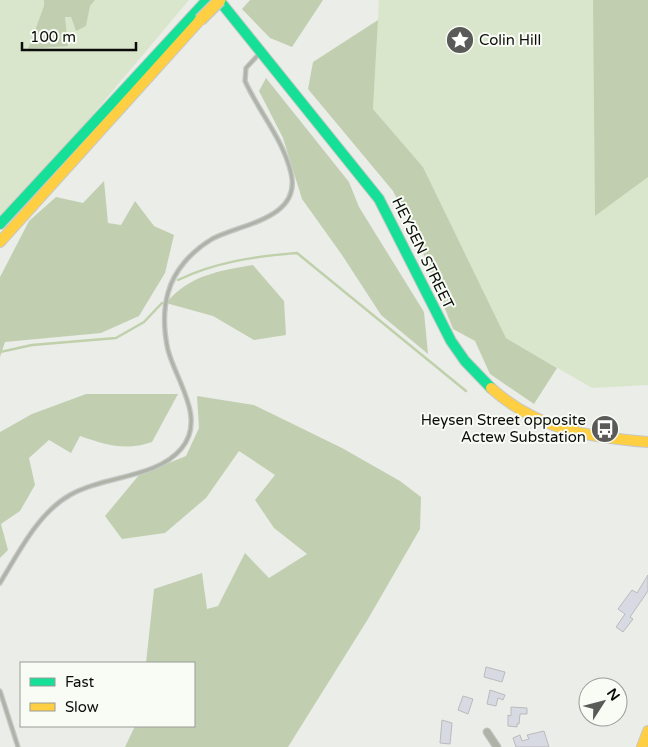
<svg xmlns="http://www.w3.org/2000/svg" width="648" height="747" viewBox="0 0 648 747" font-family="'Varela Round',sans-serif">
  <rect width="100%" height="100%" fill="#ebede9"/>
  <path fill="#dae6cc" d="M0 0H189L0 225Z
    M379 0H648V385L592 388 506 338 423 167 373 109Z"/>
  <path fill="#c1cfb0" d="M44 0H95L90 6 86 26 76 31 71 17H65L68 46 28 49 44 6Z
    M250 0H323L292 47 270 38 242 9Z
    M593 0H648V177L595 216Z
    M378 20 373 109 423 167 506 338 557 368 534 404 490 374 475 341 453 329 419 243 393 191 308 89 313 62Z
    M266 78 349 182 359 207 424 312 428 354 381 315 342 255 302 199 283 138 259 91Z
    M104 181 108 223 121 225 135 201 154 226 174 235 165 273 139 316 101 333 5 342 0 357V277L29 221 56 197 83 203Z
    M253 265 284 301 286 335 254 340 213 316 166 303C190 275 218 271 253 265Z
    M86 394H178L152 442C126 451 106 445 80 436L71 453 49 440 29 458 35 485 20 511 1 524 8 550 0 558V432L32 414Z
    M197 396 254 405 342 448 400 481 421 497 420 529 368 619 288 747H125L135 726H194V663H146L154 589 202 573 207 609 218 606 245 553 269 578 307 554 274 528 255 500 275 475 239 451 206 498 165 533 122 539 105 516 139 475 186 456 199 428Z"/>
  <g fill="none" stroke-linecap="round" stroke-linejoin="round">
    <path stroke="#bfd0aa" stroke-width="2.5" d="M178 280C215 262 257 256 297 253L466 391
      M0 352 32 345 116 338 144 322 162 303"/>
  </g>
  <path fill="#d8dae3" stroke="#babbba" d="M648 575V591L630 617 633 619 623 632 616 627 625 614 618 609 632 590 637 593Z
    M486 667 505 672 502 682 484 677Z
    M490 690 505 695 503 700 498 698 496 706 487 704Z
    M463 696 473 699 468 714 458 710Z
    M511 707 527 708V714H520L519 724H517V727L508 726V715L511 716Z
    M442 720 452 723 450 744 440 743Z
    M544 731 549 747H516L513 738 520 735 522 741 529 739 527 735Z"/>
  <g fill="none" stroke-linecap="round" stroke-linejoin="round">
    <defs>
      <path id="lane" d="M0 583C19 552 38 513 70 495 103 476 157 478 181 449 207 419 176 381 168 350 164 332 163 311 168 293 174 270 192 251 212 239 240 224 302 219 291 173 283 139 259 112 245 81L246 68 259 54
        M0 691 18 747"/>
      <path id="street" d="M487 732 497 747"/>
      <path id="fast" d="M219 0 379 199 451 341 465 361 491 388
        M0 224 207 0"/>
      <path id="slow" d="M0 242 200 20
        M491 388C538 430 588 437 648 442
        M642 747 648 731"/>
    </defs>
    <use href="#lane" stroke="#c7c8c6" stroke-width="5.5"/>
    <use href="#street" stroke="#c7c8c6" stroke-width="9"/>
    <use href="#fast" stroke="#c7c8c6" stroke-width="12"/>
    <use href="#slow" stroke="#c7c8c6" stroke-width="12"/>
    <use href="#lane" stroke="#aeb3a8" stroke-width="3"/>
    <use href="#street" stroke="#aeb3a8" stroke-width="7"/>
    <use href="#fast" stroke="#16e098" stroke-width="10"/>
    <use href="#slow" stroke="#ffcf43" stroke-width="10"/>
    <defs>
      <path id="slow-bridge" d="M200 20 220 0"/>
    </defs>
    <use href="#slow-bridge" stroke="#c7c8c6" stroke-width="14" stroke-linecap="butt"/>
    <use href="#slow-bridge" stroke="#ffcf43" stroke-width="11"/>
  </g>
  <defs>
    <symbol id="sight-disc" viewBox="-11 -11 22 22"><circle r="9.5" fill="#5a5b59" stroke="#f8fcf5"/><path d="M0-6L1.8-2.2L6-1.7L2.9 1.2L3.7 5.4L0 3.3L-3.7 5.4L-2.9 1.2L-6-1.7L-1.8-2.2Z" fill="#fff"/></symbol>
    <symbol id="bus-disc" viewBox="-11 -11 22 22"><circle r="9.5" fill="#5a5b59" stroke="#f8fcf5"/><path d="M-5-6H5V4H4V6H2V4H-2V6H-4V4H-5ZM-3.5-4V0h7V-4ZM-3.5 1.2v1.5H-2V1.2ZM2 1.2v1.5H3.5V1.2Z" fill="#fff"/></symbol>
  </defs>
  <g fill-rule="evenodd">
    <use href="#sight-disc" x="444" y="24" width="32" height="32"/>
    <use href="#bus-disc" x="589" y="413" width="32" height="32"/>
  </g>
  <g text-anchor="middle" dominant-baseline="central" stroke-width="4" stroke-linejoin="round" paint-order="stroke">
    <g font-size="15" fill="#0c0d0b" stroke="#f8fcf5" text-anchor="start">
      <text x="479" y="40">Colin Hill</text>
      <text x="586" y="420" text-anchor="end">Heysen Street opposite<tspan x="586" dy="17">Actew Substation</tspan></text>
    </g>
    <g font-size="15" fill="#0c0d0b" stroke="#f8fcf5">
      <text transform="translate(423 253) rotate(64)">HEYSEN STREET</text>
    </g>
  </g>
  <rect x="20" y="662" width="175" height="65" fill="#f8fcf5" stroke="#9a9c97"/>
  <rect x="30" y="678" width="25" height="8" fill="#16e098" stroke="#9a9c97"/>
  <text x="65" y="687" font-size="15" fill="#0c0d0b">Fast</text>
  <rect x="30" y="703" width="25" height="8" fill="#ffcf43" stroke="#9a9c97"/>
  <text x="65" y="712" font-size="15" fill="#0c0d0b">Slow</text>
  <g transform="translate(603 702) rotate(54)"><circle r="24" fill="#f8fcf5" stroke="#9a9c97"/>
  <path d="M0-4L9 19L0 12L-9 19Z" fill="#5a5b59"/>
  <text y="-8" font-size="14" font-weight="bold" text-anchor="middle" fill="#0c0d0b">N</text>
  </g>
  <path d="M22 42v8h114v-8" fill="none" stroke="#0c0d0b" stroke-width="2.5"/>
  <text x="30" y="42" font-size="15" fill="#0c0d0b" stroke="#f8fcf5" stroke-width="4" paint-order="stroke">100 m</text>
</svg>
